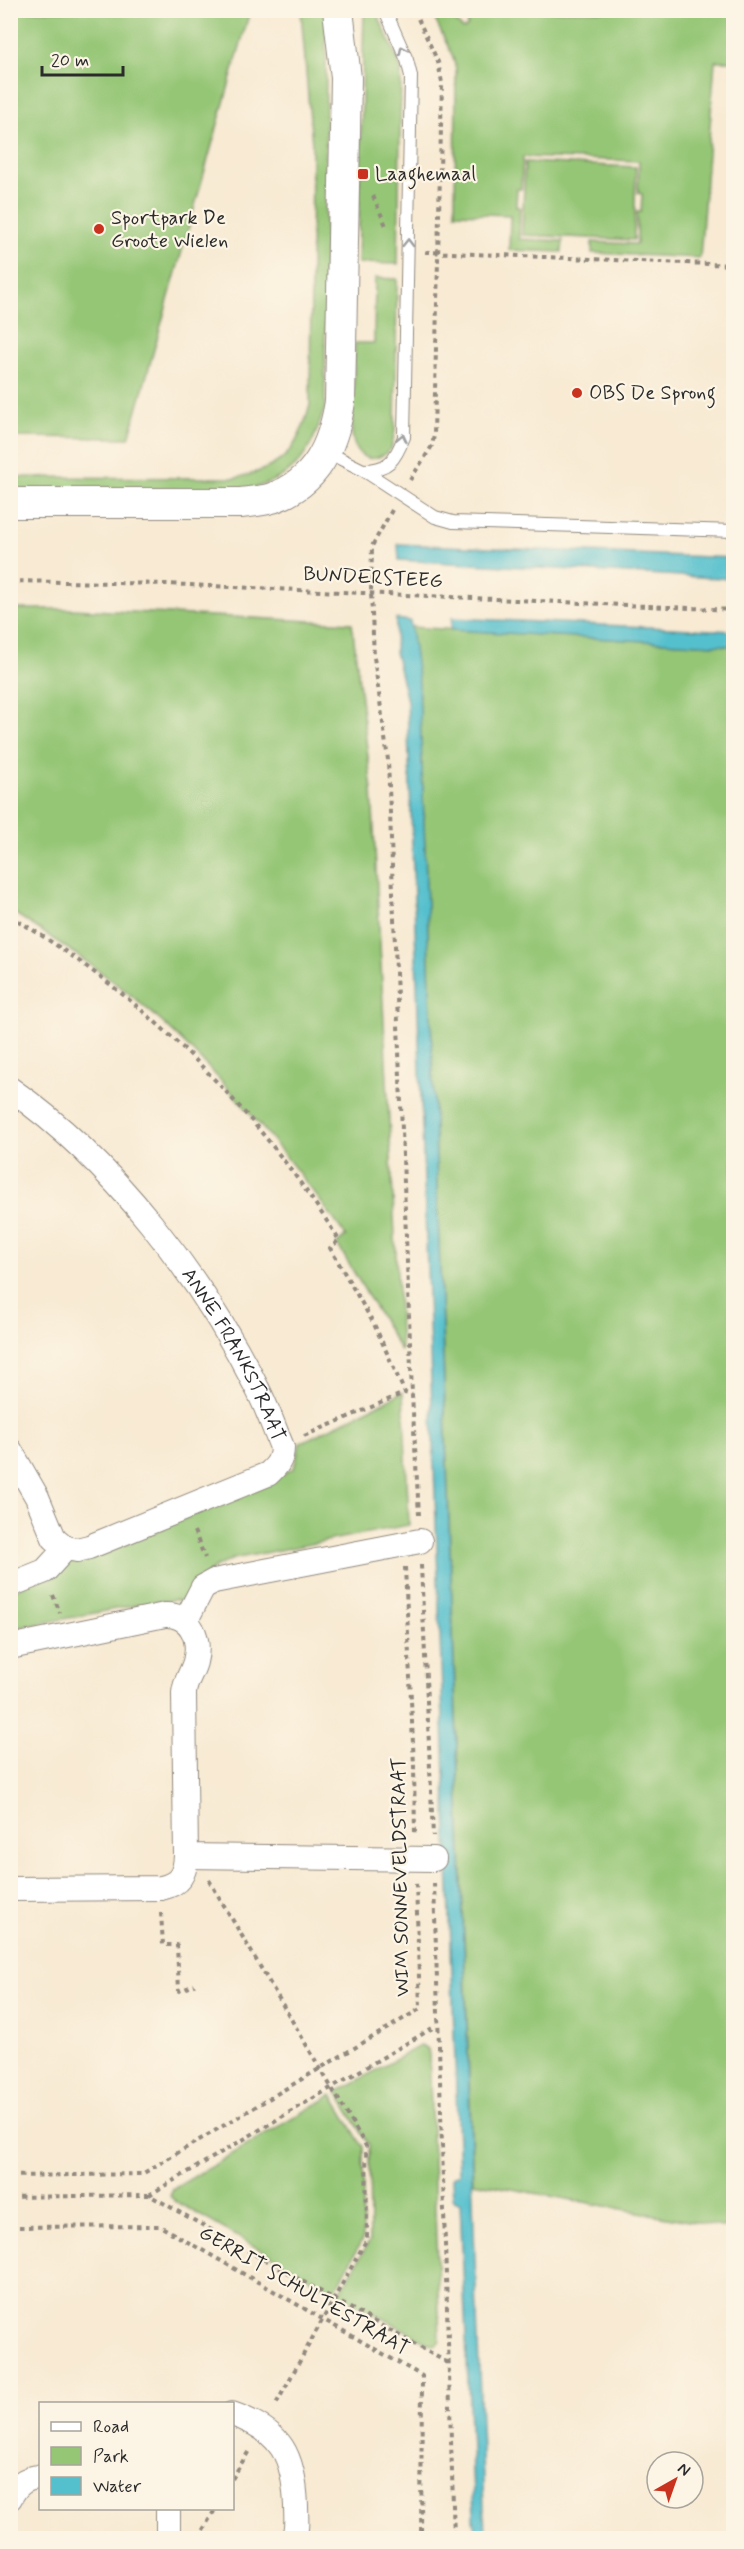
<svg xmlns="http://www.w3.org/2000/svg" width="744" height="2549" viewBox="0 0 744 2549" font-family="Mynerve,sans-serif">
  <rect width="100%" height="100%" fill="#fcf5e5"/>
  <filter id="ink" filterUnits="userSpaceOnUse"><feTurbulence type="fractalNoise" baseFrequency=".0167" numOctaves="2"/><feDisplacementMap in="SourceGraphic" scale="12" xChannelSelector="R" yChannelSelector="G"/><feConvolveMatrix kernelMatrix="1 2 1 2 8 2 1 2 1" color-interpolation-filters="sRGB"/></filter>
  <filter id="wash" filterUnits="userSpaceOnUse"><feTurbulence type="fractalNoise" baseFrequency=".008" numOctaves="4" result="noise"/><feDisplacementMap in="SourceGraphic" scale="24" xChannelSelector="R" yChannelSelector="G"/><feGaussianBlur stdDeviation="1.35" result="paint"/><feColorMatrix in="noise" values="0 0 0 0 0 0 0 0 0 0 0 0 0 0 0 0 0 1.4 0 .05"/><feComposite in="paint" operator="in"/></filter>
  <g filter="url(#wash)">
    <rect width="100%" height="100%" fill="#f8ead3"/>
    <path fill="#95c676" stroke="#607850" stroke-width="1.5" d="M10 11H250L129 438 11 437Z
      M301 11H326L325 407C308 462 293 480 236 492L11 491V477L235 478C283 468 297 452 310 405L312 145Z
      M364 11H376L399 62 401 72 398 264 358 263Z
      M431 11H445L463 29 467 27 468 23 460 11H733V61H715L700 258 592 253V242L637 244V212H641L642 194 638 193 639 161 523 157 521 189H517L516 207H520L519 239 563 241 562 252 509 250 510 215 455 213 456 70 453 57Z
      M525 162 636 167 634 240 522 235Z
      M375 278 397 279 395 431 391 449C371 467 354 458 352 432L355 343H374Z
      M10 609H71L352 623 372 790 401 1351 337 1244 346 1236C283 1149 211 1060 127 992 90 963 50 936 11 911Z
      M410 627 733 646V2229L473 2182 419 684Z
      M403 1392 409 1525 233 1559C206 1570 199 1579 185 1604L178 1600 157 1601 11 1629V1592L72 1559 86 1561 240 1495 294 1468 300 1443Z
      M421 2045 428 2049 429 2055 440 2341 435 2345 430 2344 339 2294 370 2240 369 2145 337 2092Z
      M332 2095 363 2147V2238L334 2292 175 2201 170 2196 173 2189Z"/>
    <path fill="#54c0cd" stroke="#40767c" stroke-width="1.5" d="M398 544 733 558V579L399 560Z
      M452 618 733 631V646L451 630Z
      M396 619 410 621 419 684 485 2538H475L460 2203 453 2199 452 2177 459 2174 407 701 395 652Z"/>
  </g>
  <g filter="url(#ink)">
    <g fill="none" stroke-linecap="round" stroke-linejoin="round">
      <defs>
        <path id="service" d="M327 452 363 470 435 517 453 522 734 531
          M363 470C389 470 395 460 404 437L411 76 407 60 385 10"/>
        <g id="minor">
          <path id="s1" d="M10 1089C112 1160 202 1278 257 1388 267 1407 274 1428 282 1447 282 1460 277 1466 268 1474L89 1547 77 1550 66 1548 45 1571 10 1585"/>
          <path d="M10 1450 37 1497 54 1538 66 1548"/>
          <path d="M186 1620 203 1587 214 1581 420 1541"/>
          <path d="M10 1647 165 1615C191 1614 201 1638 195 1662 192 1673 185 1681 184 1693L186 1856 434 1859"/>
          <path d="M10 1889 161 1888C180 1884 185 1874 186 1856"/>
          <path d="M232 2414C282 2431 294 2456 296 2506 296 2517 298 2529 293 2538"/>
          <path d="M10 2498C17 2484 25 2478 40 2477"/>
          <path d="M168 2508V2538"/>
        </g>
        <path id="tertiary" d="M10 503H240C250 502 262 501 272 498 317 483 333 445 340 402L346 78 338 10"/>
      </defs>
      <use href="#service" stroke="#928a7f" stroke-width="14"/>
      <use href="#minor" stroke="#928a7f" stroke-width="26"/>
      <use href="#tertiary" stroke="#928a7f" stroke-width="32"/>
      <path stroke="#928a7f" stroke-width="4" stroke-dasharray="4.5 4.5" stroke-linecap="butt" d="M373 196 387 228
        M427 254V252L732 265
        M410 480 432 446 434 435 442 83 438 62 414 10
        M392 510 372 546 371 592 374 657 388 760 412 1395 419 1515
        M10 581 167 584 734 610
        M10 916C144 995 257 1109 339 1240L330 1248 374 1324 405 1393 412 1395
        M304 1436 404 1393
        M194 1531 205 1558
        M421 1565 433 1836
        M405 1567 414 1766 415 1836
        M53 1595 60 1613
        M209 1880 366 2146 367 2239 275 2406
        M434 1883 454 2538
        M161 1913 163 1945H177L179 1991 195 1985
        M10 2164 11 2176
        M10 2176 142 2174 420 2009 416 1882
        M149 2195 436 2026
        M10 2197 149 2195 448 2363
        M10 2227 160 2226 422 2376 421 2538
        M232 2479 250 2449
        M198 2538 216 2508"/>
      <use href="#service" stroke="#fff" stroke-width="12"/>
      <use href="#minor" stroke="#fff" stroke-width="24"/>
      <use href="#tertiary" stroke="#fff" stroke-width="30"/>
    </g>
    <defs><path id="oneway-chevron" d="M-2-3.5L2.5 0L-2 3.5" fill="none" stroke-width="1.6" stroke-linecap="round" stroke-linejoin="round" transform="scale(1.5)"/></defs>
    <g stroke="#a0a0a0">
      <use href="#oneway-chevron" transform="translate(403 50) rotate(-115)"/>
      <use href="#oneway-chevron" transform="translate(408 243) rotate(-89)"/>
      <use href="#oneway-chevron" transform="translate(402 438) rotate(-77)"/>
    </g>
  </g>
  <g fill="#c8321e" stroke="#fcf5e5" stroke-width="2">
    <rect x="357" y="168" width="12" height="12" rx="3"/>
    <circle cx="99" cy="229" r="6"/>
    <circle cx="577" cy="393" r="6"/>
  </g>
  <g text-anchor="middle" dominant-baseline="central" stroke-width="4.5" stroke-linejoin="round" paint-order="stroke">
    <g font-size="20" fill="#2b2b2b" stroke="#fcf5e5" text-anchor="start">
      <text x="375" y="174">Laaghemaal</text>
      <text x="111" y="218">Sportpark De<tspan x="111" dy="23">Groote Wielen</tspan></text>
      <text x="589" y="393">OBS De Sprong</text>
    </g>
    <g font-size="20" fill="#2b2b2b" stroke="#fcf5e5">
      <text transform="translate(373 578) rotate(3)">BUNDERSTEEG</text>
      <text stroke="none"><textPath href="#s1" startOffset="351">ANNE FRANKSTRAAT</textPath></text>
      <text transform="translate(401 1877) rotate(-91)">WIM SONNEVELDSTRAAT</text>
      <text transform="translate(304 2291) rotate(30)">GERRIT SCHULTESTRAAT</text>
    </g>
  </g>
  <rect width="744" height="2549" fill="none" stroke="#fcf5e5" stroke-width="36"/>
  <rect x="39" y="2402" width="195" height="108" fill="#fcf5e5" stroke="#a8a49b" stroke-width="1.5"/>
  <rect x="51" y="2422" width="30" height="9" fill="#ffffff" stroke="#a8a49b" stroke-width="1.5"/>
  <text x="93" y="2432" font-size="18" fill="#2b2b2b">Road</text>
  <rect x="51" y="2447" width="30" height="18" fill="#95c676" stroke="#a8a49b" stroke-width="1.5"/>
  <text x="93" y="2462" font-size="18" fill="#2b2b2b">Park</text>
  <rect x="51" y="2477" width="30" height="18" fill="#54c0cd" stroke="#a8a49b" stroke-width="1.5"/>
  <text x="93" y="2492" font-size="18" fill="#2b2b2b">Water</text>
  <g transform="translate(675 2480) rotate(40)"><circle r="28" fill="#fcf5e5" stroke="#a8a49b" stroke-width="1.5"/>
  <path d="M0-4.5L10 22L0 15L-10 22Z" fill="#c8321e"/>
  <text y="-9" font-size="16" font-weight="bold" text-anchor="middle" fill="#2b2b2b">N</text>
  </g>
  <path d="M42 66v9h81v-9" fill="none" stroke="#2b2b2b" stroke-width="3"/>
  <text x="51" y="66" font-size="18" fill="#2b2b2b" stroke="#fcf5e5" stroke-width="4.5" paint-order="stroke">20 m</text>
</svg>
